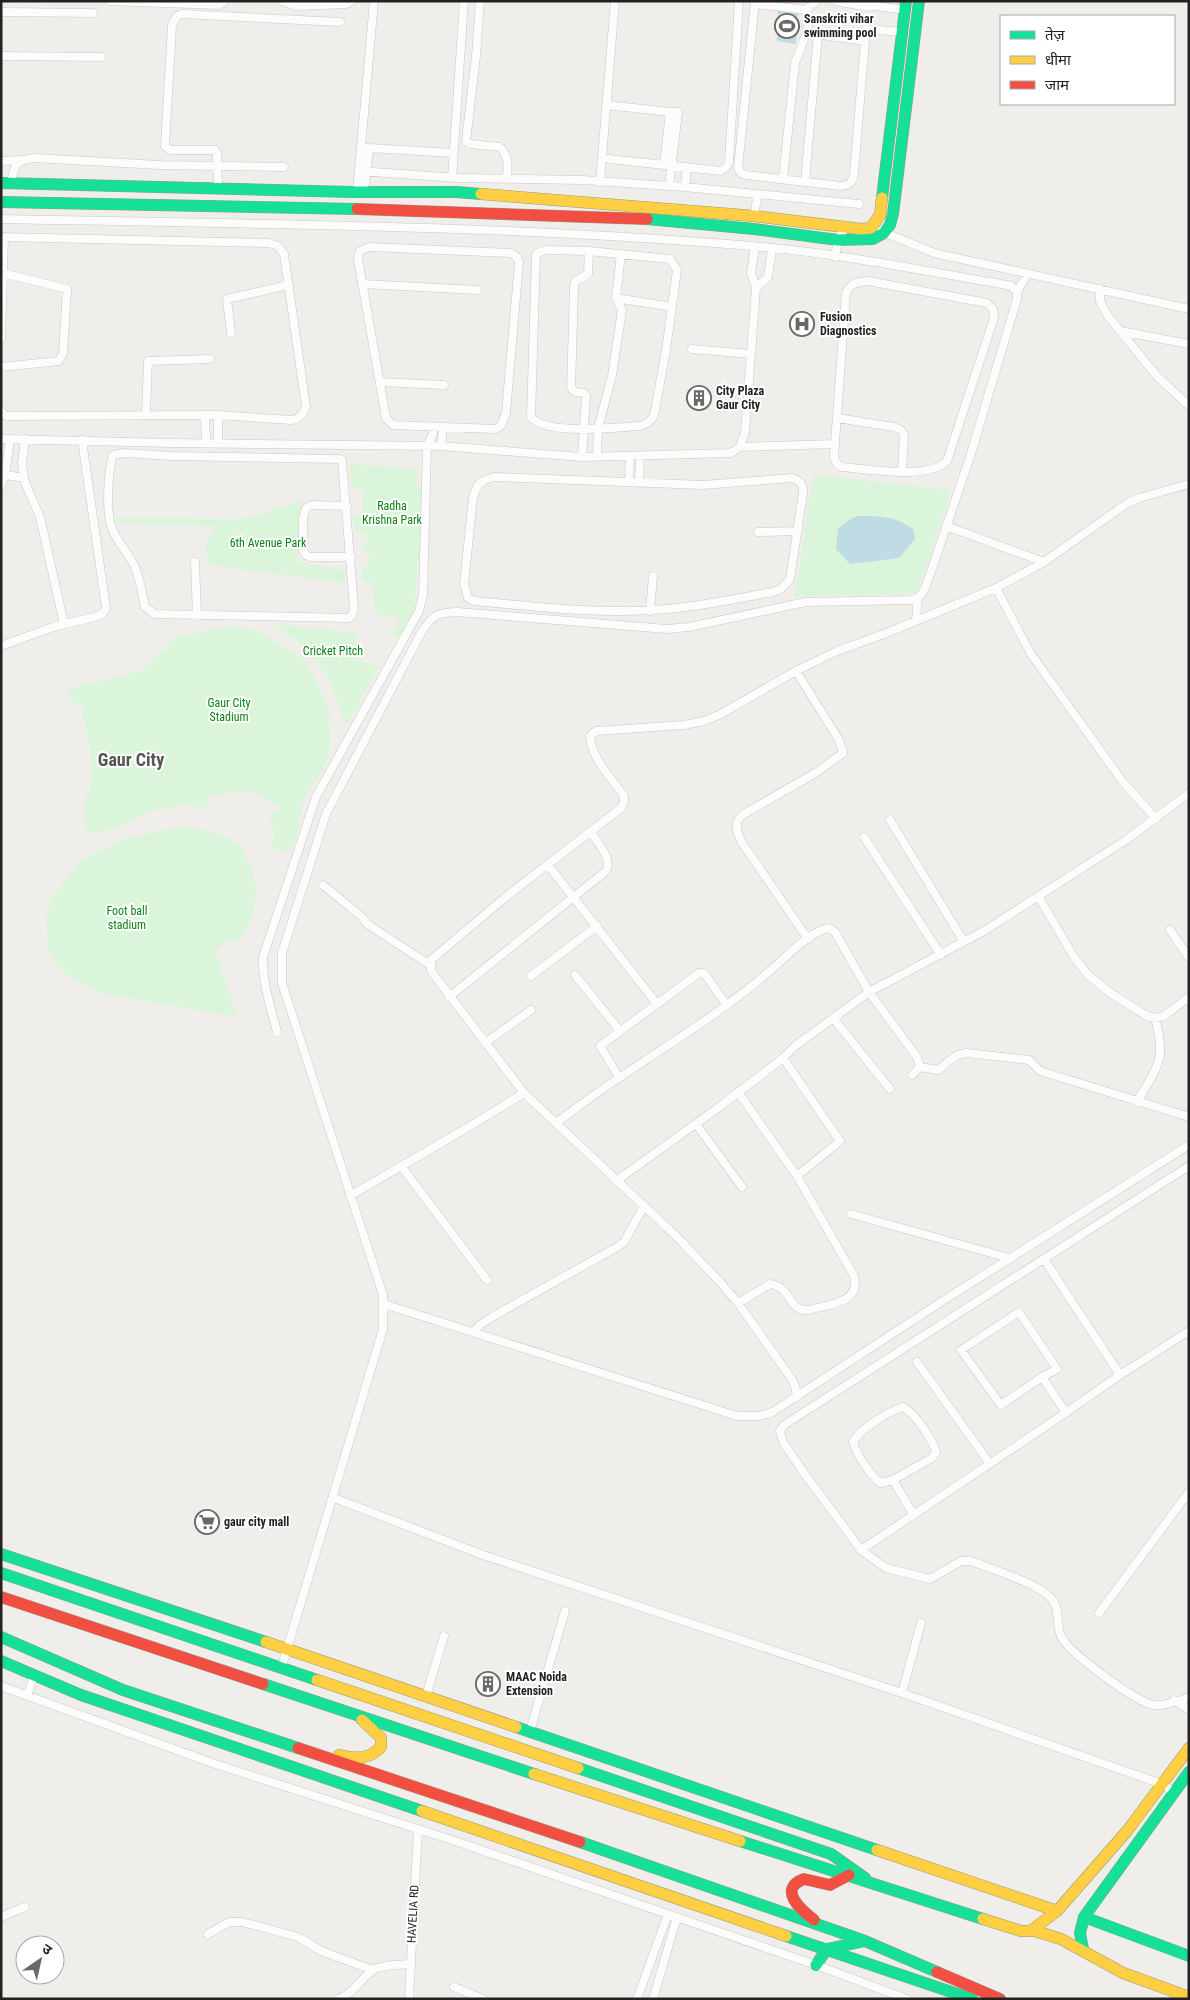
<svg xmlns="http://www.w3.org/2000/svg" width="1190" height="2000" viewBox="0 0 1190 2000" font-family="'Roboto Condensed','Noto Sans Devanagari',sans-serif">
  <rect width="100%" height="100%" fill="#f0eeeb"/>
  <path fill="#daf5da" d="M350 464 419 469 416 487 425 491 414 611 399 638 391 635 400 620 393 616H379C370 602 377 596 370 582L362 580 363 569 367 566 370 557 363 551 362 547 369 541 365 534 355 532 353 517 361 516 364 491 351 486Z
    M813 475 951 490 918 593 795 597Z
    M301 499 297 561 347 571 344 583 208 565 205 544 217 526 119 523 116 518 236 519 259 516Z
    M273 624 358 633 353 658 379 667 346 726 330 680 300 644Z
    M229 626 257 631 302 657 314 676 328 707 330 738 329 753 323 769 311 788 301 809 298 831 291 849 281 853 271 846 275 836 269 815 278 812 279 807C249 786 242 792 208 796L206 810 185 804 176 808 157 809 121 825 95 834 86 829C79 806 91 797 92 776 93 753 85 729 82 707L68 698 71 688 141 671 167 647 173 638Z
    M181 827C200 829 225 833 240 846 243 849 245 856 247 860 262 885 256 916 240 940L226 941 215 951 238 1017 101 993 63 973 48 950 46 924 50 900 79 862 123 839Z"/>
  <path fill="#bfdbe3" d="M778 7 798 10 796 44 777 41Z
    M858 516C881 516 894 516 913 529L915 539 899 558 850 564 836 549 838 529 852 518Z"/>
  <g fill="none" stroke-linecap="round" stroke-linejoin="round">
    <defs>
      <path id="street" d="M110 1 220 5 225 1
        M282 1 296 6 346 4 352 1
        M480 1 476 56 466 141 470 144 500 147C509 156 508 166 507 178
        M755 1 738 168 741 173 746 175 841 186C850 185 853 182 854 174L866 29 903 32
        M836 1 868 7V5L906 10
        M755 4 806 10 816 1
        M1 12 93 13
        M815 34 865 41
        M1 56 101 57
        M606 105 670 112
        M369 148 453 153
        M609 159 721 171 726 167 729 162 739 1
        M1 161 20 160
        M664 165 670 112H678L669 186
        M359 171 458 178 583 180 685 187 859 204
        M452 178 464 1
        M783 179 795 63 808 29 806 10
        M600 182 615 1
        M805 182 818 34
        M11 183C15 164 14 161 34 158L160 165 284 167
        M685 187 687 167
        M218 189 217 153 215 150H170L165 146 172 25 177 16 182 14 340 22
        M357 192 374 1
        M364 192 369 148H365
        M754 216 758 194
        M1 219C255 224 510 225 763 247 841 254 919 270 996 283L1011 286 1017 292V299L970 457 925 589 918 598 910 600 806 602 689 627 667 629 457 612C436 613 432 615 421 633L326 814 282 953V983L383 1295V1329L281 1669
        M881 231 934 253 1189 309
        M1 237 269 243 278 246 284 254 306 407C303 415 299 419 291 420L218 415 6 416 1 411
        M369 247 510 253 516 256 519 262 506 413 501 426 495 429 393 425 386 418 358 259 359 252Z
        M545 250 589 251 670 259 677 270 666 350 654 416 649 422 641 426C617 427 546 436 531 417L536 254Z
        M835 257 838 240 845 228
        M868 281 987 303 993 309 994 318 947 461C929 480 867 469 842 467L837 464 834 457 846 293C851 283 856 282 868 281Z
        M362 284 477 290
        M756 288 768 277 772 249
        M1100 289V301L1108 316 1156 375 1189 406
        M1017 292 1027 274
        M616 298 672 307
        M1120 331 1189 344
        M231 333 227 299 289 285
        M1 339 4 237
        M692 349 751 354
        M1 367 59 361 63 353 67 289 3 273
        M380 382 444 385
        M146 415 148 361 210 359
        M205 415 206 443
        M218 415V444
        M837 418 894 427 901 430 904 435 902 472
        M1 439 171 443 441 446 582 457 731 453 740 447 745 432 756 288 751 273 755 247
        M25 439 22 463 24 480 40 517 64 624
        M441 446 443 427
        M740 447 835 444
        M123 453 172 456 338 459 342 460 354 608 352 616 349 618 155 614 145 607C142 593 140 578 134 565 127 551 115 540 111 525 106 508 108 472 113 455Z
        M582 457 586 396 584 393 575 392 571 388 574 287 575 282 588 274 589 251
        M597 457 598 428 612 376 622 310 616 298 621 254
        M5 475 24 478
        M494 477 703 485 792 478C801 481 803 484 803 493L790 579 781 589 773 592C733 599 693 608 652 610 593 614 533 606 474 601L468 598 464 584 473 498C477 484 479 481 494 477Z
        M629 482 630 456
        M639 483 640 456
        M1 485 5 475 10 439
        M347 506 312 505 306 508 303 518V550L306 555 310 557H351
        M946 526 1044 562
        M758 532 798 531
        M195 562 197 616
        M996 588 1031 654 1123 782 1156 819
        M650 611 653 576
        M916 620 918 598
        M1 646 53 627 98 616 103 613 106 608 82 440
        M796 671 839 740 843 753 817 772 742 815 737 822V831L741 841 808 939
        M890 820 964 942
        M864 837 941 955
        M548 865 657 1004
        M323 885 362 917 367 924 430 965
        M1038 896 1074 957 1088 975 1112 994 1147 1016 1155 1018 1164 1016 1189 997
        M1170 930 1189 958
        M575 975 620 1031
        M531 976 597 926
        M449 997 606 871C613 859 597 842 591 832
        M833 1018 890 1089
        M277 1032C271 1008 262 982 263 957L316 797 419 611 423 595 427 446 433 434V427
        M485 1043 531 1010
        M783 1058 840 1141 797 1176
        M920 1067 938 1070C948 1063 953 1054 967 1053L1029 1060 1040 1071 1189 1117
        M619 1077 600 1046 699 973H704L726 1004
        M738 1092 797 1176 854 1276C861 1303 830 1304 809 1310 787 1312 793 1287 770 1284L738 1303
        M1137 1102C1145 1087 1159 1069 1160 1053 1161 1041 1158 1029 1155 1018
        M557 1122C578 1107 600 1090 622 1076 672 1042 725 1010 771 970 786 957 810 931 829 928L835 932 869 992 917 1057 920 1067 912 1075
        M696 1124 742 1187
        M401 1166 487 1280
        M1189 1166 784 1425 780 1431 783 1442 804 1473 861 1550 886 1568 930 1579 961 1561H971C993 1570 1035 1582 1051 1598 1061 1608 1055 1626 1062 1638 1071 1654 1137 1703 1154 1705 1165 1707 1173 1700 1184 1700L1189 1696
        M616 1181 722 1105 783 1058 795 1046 869 992 984 931 1126 840 1189 793
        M350 1196C408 1162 467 1129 524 1093
        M851 1214 1009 1258
        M1044 1259 1120 1375
        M384 1304 737 1416H759L771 1413 941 1302 1189 1145
        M473 1332 481 1324 492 1317 617 1247 624 1242 644 1206
        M917 1362 990 1464
        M1042 1377 1001 1405 961 1350 1019 1312 1057 1369 1042 1377 1066 1413
        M797 1397 795 1386 791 1378 738 1303 720 1282 676 1236 524 1093 431 971V960L508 895 621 808 624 802V796C612 779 591 758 590 736L596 731 684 725 704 721 719 715 796 671 837 651 884 634 996 588 1044 562 1126 504 1139 498 1189 484
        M903 1407C915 1413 932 1439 936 1452L932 1458 893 1480 880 1483C869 1473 858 1457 853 1442 860 1429 889 1411 903 1407Z
        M893 1480 913 1514
        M334 1498 483 1555 902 1693 1162 1784 1174 1792
        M861 1550 1055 1420 1120 1375 1189 1331
        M1099 1613 1189 1492
        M1 1686 215 1764 452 1840 816 1965 907 1999
        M902 1693 921 1623
        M27 1696 34 1676
        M426 1696 444 1636
        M1174 1700 1189 1710
        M530 1731 565 1611
        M1 1917 25 1907
        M208 1934 229 1922H242L298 1937 321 1951 373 1970
        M454 1987 483 1999
        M338 1999C354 1994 361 1977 375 1969 385 1964 400 1965 411 1964
        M409 1999 418 1829
        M637 1999 668 1914
        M653 1999 677 1917"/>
      <path id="fast" d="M1 183 352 192H456L481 194
        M882 198 906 1
        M1 202 357 209
        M647 219 754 229 838 240 873 239 884 233 890 225 893 214 919 1
        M1 1554 266 1642
        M1 1573 317 1680
        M1 1637 123 1690 298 1748
        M1 1661 81 1695 422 1811
        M263 1684 534 1774
        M516 1727 877 1850
        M578 1768 831 1854 865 1878
        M740 1841 983 1919
        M580 1842 865 1941 937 1972
        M1084 1917 1189 1956
        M786 1936 972 1999
        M1083 1949 1080 1933 1084 1917 1189 1772
        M816 1965 827 1949 865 1941"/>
      <path id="slow" d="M481 194 754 216 861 229 871 228 880 215 882 198
        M266 1642 516 1727
        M317 1680 578 1768
        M339 1755C356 1759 368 1760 381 1747V1738L362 1720
        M534 1774 740 1841
        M422 1811 786 1936
        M877 1850 1057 1911
        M983 1919 1021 1931H1035L1061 1939 1123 1973 1189 1997
        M1032 1930 1057 1911 1127 1831 1189 1748"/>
      <path id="jam" d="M357 209 647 219
        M1 1597 263 1684
        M298 1748 580 1842
        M814 1920C801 1910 777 1889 804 1879L830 1885 849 1875
        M937 1972 1000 1999"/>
    </defs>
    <use href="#street" stroke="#c9c8c7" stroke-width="9"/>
    <use href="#fast" stroke="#999a82" stroke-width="12"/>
    <use href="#slow" stroke="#999a82" stroke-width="12"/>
    <use href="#jam" stroke="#999a82" stroke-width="12"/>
    <use href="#street" stroke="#fdfcfc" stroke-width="8"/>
    <use href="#fast" stroke="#16e098" stroke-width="11"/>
    <use href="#slow" stroke="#ffcf43" stroke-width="11"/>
    <use href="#jam" stroke="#f24e42" stroke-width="11"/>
  </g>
  <defs>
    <symbol id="stadium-ring" viewBox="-11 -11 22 22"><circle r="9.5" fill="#fff" stroke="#6a6968" stroke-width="1.5"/><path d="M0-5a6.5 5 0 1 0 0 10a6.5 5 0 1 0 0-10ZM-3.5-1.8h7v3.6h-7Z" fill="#6a6968"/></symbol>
    <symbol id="hospital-ring" viewBox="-11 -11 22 22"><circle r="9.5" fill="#fff" stroke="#6a6968" stroke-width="1.5"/><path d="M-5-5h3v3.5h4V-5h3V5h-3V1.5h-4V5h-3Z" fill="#6a6968"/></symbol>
    <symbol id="building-ring" viewBox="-11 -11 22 22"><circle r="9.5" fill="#fff" stroke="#6a6968" stroke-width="1.5"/><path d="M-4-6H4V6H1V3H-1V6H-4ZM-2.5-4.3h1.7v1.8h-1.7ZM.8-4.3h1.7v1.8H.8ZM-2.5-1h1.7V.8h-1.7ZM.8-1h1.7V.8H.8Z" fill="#6a6968"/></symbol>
    <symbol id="supermarket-ring" viewBox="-11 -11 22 22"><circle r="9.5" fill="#fff" stroke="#6a6968" stroke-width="1.5"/><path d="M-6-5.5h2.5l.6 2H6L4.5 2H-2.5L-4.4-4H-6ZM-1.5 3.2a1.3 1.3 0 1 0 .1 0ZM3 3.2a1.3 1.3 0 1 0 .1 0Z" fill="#6a6968"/></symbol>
  </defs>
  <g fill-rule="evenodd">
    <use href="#stadium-ring" x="773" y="12" width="28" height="28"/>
    <use href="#hospital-ring" x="788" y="310" width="28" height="28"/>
    <use href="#building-ring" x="685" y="384" width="28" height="28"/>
    <use href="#supermarket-ring" x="193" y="1508" width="28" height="28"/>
    <use href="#building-ring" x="474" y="1670" width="28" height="28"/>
  </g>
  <g text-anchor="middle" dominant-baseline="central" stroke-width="4" stroke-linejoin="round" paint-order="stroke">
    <g font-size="12" font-weight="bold" fill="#222" stroke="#fff" text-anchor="start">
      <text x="804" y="19">Sanskriti vihar<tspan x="804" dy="14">swimming pool</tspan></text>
      <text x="820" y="317">Fusion<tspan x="820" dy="14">Diagnostics</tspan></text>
      <text x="716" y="391">City Plaza<tspan x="716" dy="14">Gaur City</tspan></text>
      <text x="224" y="1522">gaur city mall</text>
      <text x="506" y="1677">MAAC Noida<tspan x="506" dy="14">Extension</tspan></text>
    </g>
    <g font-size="12" fill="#0c8416" stroke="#fff">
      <text x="392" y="506">Radha<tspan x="392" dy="14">Krishna Park</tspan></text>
      <text x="268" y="543">6th Avenue Park</text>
      <text x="333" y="651">Cricket Pitch</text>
      <text x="229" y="703">Gaur City<tspan x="229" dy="14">Stadium</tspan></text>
      <text x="127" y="911">Foot ball<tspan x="127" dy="14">stadium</tspan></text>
    </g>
    <g font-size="12" fill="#222" stroke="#fff">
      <text transform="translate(413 1914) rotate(-87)">HAVELIA RD</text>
    </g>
    <g font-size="18" font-weight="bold" fill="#555" stroke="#fff">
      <text x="131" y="759">Gaur City</text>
    </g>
  </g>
  <rect width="1190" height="2000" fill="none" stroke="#222222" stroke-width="5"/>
  <rect x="1000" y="15" width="175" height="90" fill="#ffffff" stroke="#a7a7a7"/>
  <rect x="1010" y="31" width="25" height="8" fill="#16e098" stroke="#a7a7a7"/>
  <text x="1045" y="40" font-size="15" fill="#222222">तेज़</text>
  <rect x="1010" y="56" width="25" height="8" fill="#ffcf43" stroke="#a7a7a7"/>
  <text x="1045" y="65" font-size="15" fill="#222222">धीमा</text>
  <rect x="1010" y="81" width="25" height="8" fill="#f24e42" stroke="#a7a7a7"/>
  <text x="1045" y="90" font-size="15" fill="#222222">जाम</text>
  <g transform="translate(40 1960) rotate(34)"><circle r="24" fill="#ffffff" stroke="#a7a7a7"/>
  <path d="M0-4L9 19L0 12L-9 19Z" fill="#6a6968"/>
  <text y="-8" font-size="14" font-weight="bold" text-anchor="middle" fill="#222222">उ</text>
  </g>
</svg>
